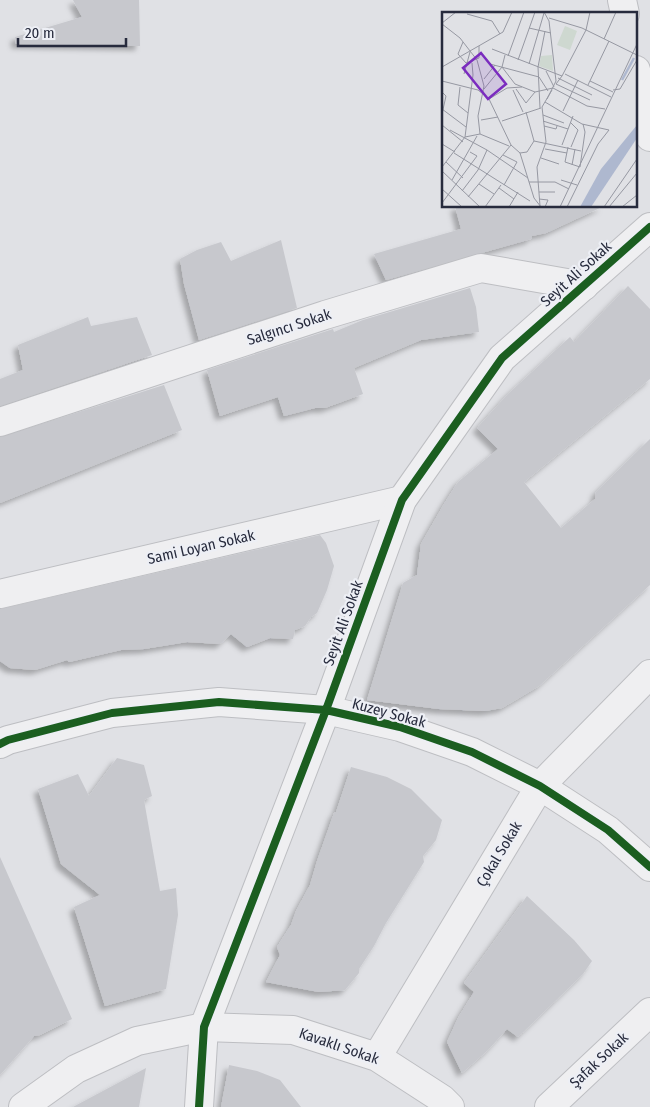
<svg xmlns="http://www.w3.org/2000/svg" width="650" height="1107" viewBox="0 0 650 1107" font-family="'Fira Sans Condensed',sans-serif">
  <defs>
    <filter id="shadow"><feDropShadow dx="-4.5" dy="4.5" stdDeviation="2.5" flood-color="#0004"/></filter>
  </defs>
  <rect width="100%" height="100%" fill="#e0e1e5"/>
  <path fill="#c7c8cd" filter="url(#shadow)" d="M73 0H139L140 46 16 44 15 37 82 17Z
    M455 206H604L546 233 532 236 531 239 386 280 374 254 461 229Z
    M281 240 297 308 199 340 184 284 180 259 197 250 221 242 231 261Z
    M628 286 650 309V379L524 482 561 528 595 499 596 492 650 439V585L539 686 502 708 485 711 439 709 367 700 403 583 417 575 421 544 444 504 458 482 498 449 477 428 508 394 570 337 574 342Z
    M470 288 476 307 479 332 421 340 354 368 363 394 325 408H315L284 416 278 397 220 416 207 370 330 330 333 329 334 332 363 320Z
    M88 317 91 326 137 317 152 355 0 406V379L23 370 18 345Z
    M164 385 182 430 0 503V437Z
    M320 535 326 543 334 566 327 590 317 613 311 617 305 626 295 630 293 639 270 638 247 647 231 634 220 644 187 642 144 649 121 650 69 662 67 660 35 670 10 668 0 661V609Z
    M117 758 144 765 152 796 144 800 160 891 176 888 178 915 166 989 105 1006 74 907 100 895 61 864 38 789 78 774 89 796Z
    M351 767 387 777 411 789 442 820 436 840 423 856 424 862 386 923 374 946 359 969V973L345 990 319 992 266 982 280 955 277 947 291 925 296 911 310 885 317 861 334 813 336 812Z
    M0 857 72 1019 40 1035 34 1036 0 1075Z
    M527 896 574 940 592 961 583 974 518 1037 507 1029 488 1050 462 1073 447 1042 458 1018 474 992 464 983Z
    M229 1065 257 1071 280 1080 301 1107H221Z
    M146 1068 139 1107H73Z"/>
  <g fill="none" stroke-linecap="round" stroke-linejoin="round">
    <defs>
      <path id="minor" d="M0 422 325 315 481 268 584 286
        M0 594 402 500
        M0 744 8 740 112 713 219 702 326 710 400 727 472 752 540 786 608 830 650 867
        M377 1057 540 786 650 674
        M23 1107 76 1069 137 1041 204 1027 293 1030 377 1057 442 1099 450 1107
        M549 1107 650 1012"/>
      <path id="tertiary" d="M622 0 625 14
        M636 70 650 137
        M199 1107 204 1027 326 710 402 500 502 358 650 227"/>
    </defs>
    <use href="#minor" stroke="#bdbec2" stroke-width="30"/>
    <use href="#tertiary" stroke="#bdbec2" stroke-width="30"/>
    <use href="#minor" stroke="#efeff1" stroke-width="28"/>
    <use href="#tertiary" stroke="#efeff1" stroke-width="28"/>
    <defs>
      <path id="cycleway" d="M0 744 8 740 112 713 219 702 326 710 400 727 472 752 540 786 608 830 650 867
        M199 1107 204 1027 326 710 402 500 502 358 650 227"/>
    </defs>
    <use href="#cycleway" stroke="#edeff5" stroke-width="11"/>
    <use href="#cycleway" stroke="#1b5e20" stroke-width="8"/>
  </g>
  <g text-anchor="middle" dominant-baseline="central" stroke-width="4.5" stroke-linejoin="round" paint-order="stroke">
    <g font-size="15" fill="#272b3d" stroke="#edeff5">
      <text transform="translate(576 274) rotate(-42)">Seyit Ali Sokak</text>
      <text transform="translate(289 327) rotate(-18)">Salgıncı Sokak</text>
      <text transform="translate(201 547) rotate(-13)">Sami Loyan Sokak</text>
      <text transform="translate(343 623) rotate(-70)">Seyit Ali Sokak</text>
      <text transform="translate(389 713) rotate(15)">Kuzey Sokak</text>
      <text transform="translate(499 854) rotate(-59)">Çokal Sokak</text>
      <text transform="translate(339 1046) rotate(19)">Kavaklı Sokak</text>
      <text transform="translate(599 1060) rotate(-43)">Şafak Sokak</text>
    </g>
  </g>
  <g transform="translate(442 12)">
    <rect width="195" height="195" fill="#e0e1e5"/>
    <path d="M123 14 135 19 128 38 115 33ZM110 43 111 59 97 54 99 44Z" fill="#ced8d0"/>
    <path d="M195 113V126L149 195H138L159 157Z" fill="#aeb8cf"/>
    <path fill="none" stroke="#aeb8cf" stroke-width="2.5" d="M180 68 192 46"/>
    <path fill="none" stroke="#9698a2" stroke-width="1" d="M102 0 107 9 114 69 105 87M25 2 50 9 58 22M107 6 140 16 195 43M0 11 14 0M0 12 18 26 35 48 42 74 36 104 38 122M87 16 109 21M162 27 174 0M21 30 16 42 24 51 37 46V34M50 37 120 64 144 18 148 0M66 44 82 0M76 48 93 0M48 52 97 65 106 79M87 52 102 1M0 55 61 20 70 0M60 55 73 72 93 80 111 76 145 94 163 97M104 59 112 75M22 62 28 40M123 62 169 85M120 64 114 72 148 88M116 66 150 83M42 67 53 53M0 69 36 78 47 87 69 133 78 141 92 186 99 195M148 69 171 80M146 73 167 29M18 75 16 93 26 101M42 77 60 55 63 43M74 77 84 91 93 80M71 78 81 100M171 78 178 77 195 48M0 80 4 84 0 102M47 87 65 76 80 75M103 90 140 112 167 118 156 132 125 195M98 96 96 55 103 19M0 97 24 115M121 99 136 68M84 100 92 129M101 103 122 111M39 108 56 105M60 109 99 96M101 109 126 117M128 110 136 118 129 135M0 113 21 130M102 114 114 117 115 114M8 118 45 138 86 166M23 125 38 122 67 134M92 129 139 139M0 132 13 140M120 133 131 104M126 135 123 150 138 155 143 120 141 112M103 137 125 141M12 141 88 189M78 141 85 140 92 129M61 143 75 150 62 173M99 146 117 152M4 150 21 166M130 153 133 137M0 155 23 125 31 63 30 51M0 159 38 195M10 168 35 124M119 168 135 173M87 170H113L127 177M37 172 52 182M57 176 72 187M0 177 20 195M20 179 36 158 45 138M97 180H113M26 185 69 133M97 187 106 188 103 195M0 191 35 144 28 140M98 194 95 155 104 130 100 95 110 78M43 195 59 173M67 195 76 180M118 195 195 32M162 195 195 147M167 195 195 161M180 195 195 183"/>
    <path fill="#7b2cbf" fill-opacity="0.15" stroke="#7b2cbf" stroke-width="2.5" d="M39 41 64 72 46 87 21 56Z"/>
    <rect width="195" height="195" fill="none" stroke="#272b3d" stroke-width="2.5"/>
  </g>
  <path d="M18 38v8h108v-8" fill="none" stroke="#272b3d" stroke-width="2.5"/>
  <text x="25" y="38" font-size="15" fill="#272b3d" stroke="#edeff5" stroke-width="4" paint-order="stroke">20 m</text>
</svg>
